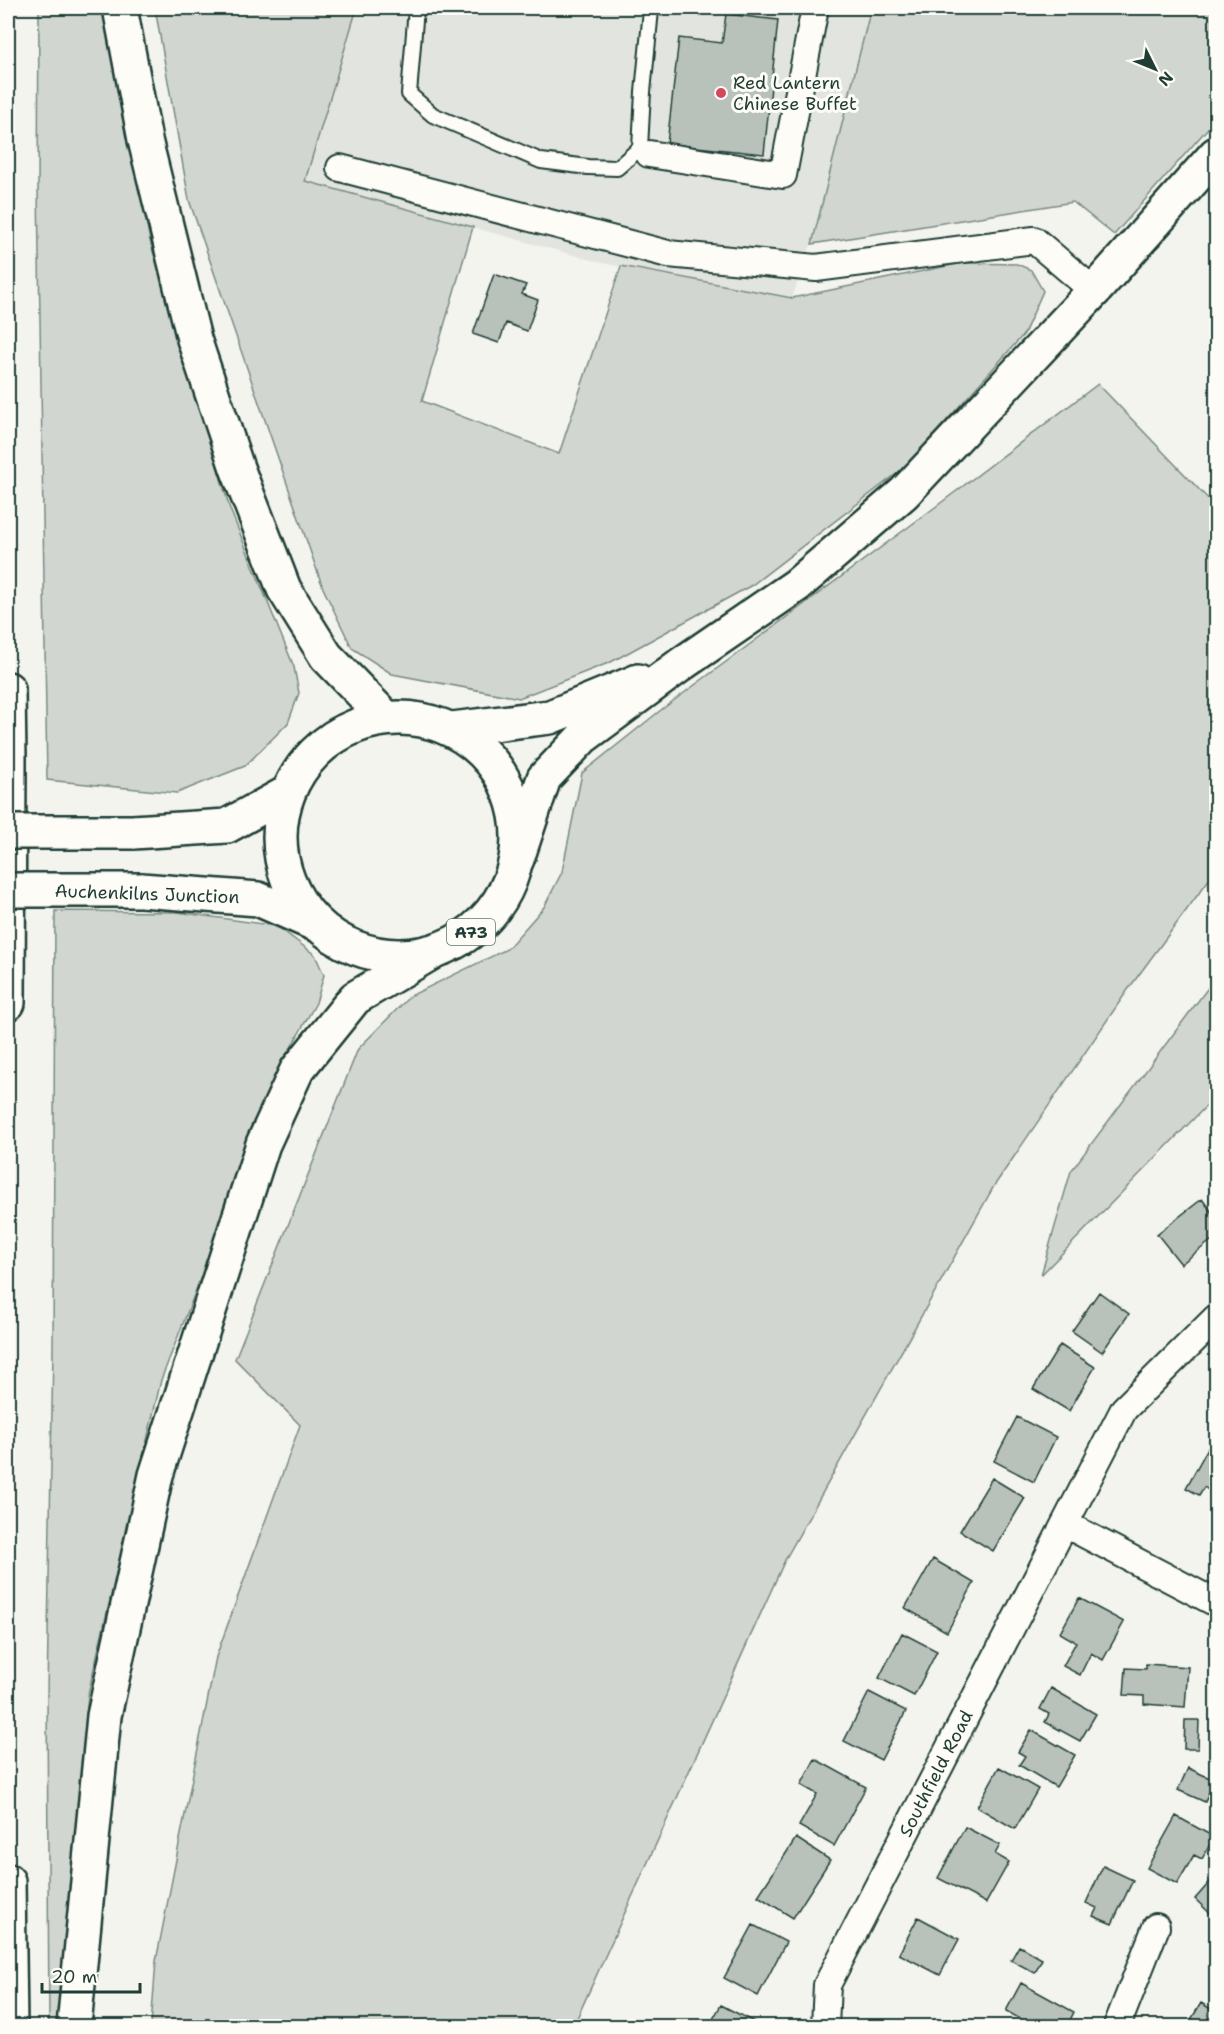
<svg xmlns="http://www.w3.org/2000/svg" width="1224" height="2034" viewBox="0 0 1224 2034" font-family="'Shantell Sans',sans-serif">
  <rect width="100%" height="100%" fill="#f4f4ef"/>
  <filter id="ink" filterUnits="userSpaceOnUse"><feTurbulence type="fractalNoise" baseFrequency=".0167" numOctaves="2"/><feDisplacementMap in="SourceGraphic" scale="12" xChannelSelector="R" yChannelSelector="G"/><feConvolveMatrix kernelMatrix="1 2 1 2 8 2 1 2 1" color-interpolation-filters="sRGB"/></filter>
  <g filter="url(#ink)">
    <path fill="#e2e5df" d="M357 8H872L818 226 792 298 602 263 305 181Z"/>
    <path fill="#d1d6d1" stroke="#788a82" stroke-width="1.5" d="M39 8H108L150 241 230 509 294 667 299 693 288 723 245 766 177 793 47 780 38 188Z
      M155 8H357L305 181 473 227 422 401 559 454 621 266 792 298 962 263 1017 264 1031 270 1043 291 1024 334 904 468 752 585 611 662 519 698 392 674 352 648 323 588 189 200Z
      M871 8H1216V119L1114 235 1073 202 812 244Z
      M1098 384 1216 507V870L1127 991 994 1186 785 1560 578 2016 575 2026H151L156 1961 216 1657 300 1425 235 1359 358 1049 410 996 507 949 544 907 562 872 582 773 661 710 934 508Z
      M55 911 177 912 277 926 315 955 324 975 316 1003 289 1051 161 1380 88 1694 61 2001V2026H49L47 1695 53 1350Z
      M1216 977V1096L1041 1275 1071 1171Z"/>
    <path fill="#b9c1bb" stroke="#1f3d34" stroke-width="1.5" d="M726 14 778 20 764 154 667 144 679 38 722 43Z
      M494 274 526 285 522 294 538 300 527 331 506 323 499 343 473 334Z
      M1202 1199 1216 1218V1237L1181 1264 1157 1234Z
      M1099 1292 1129 1314 1102 1352 1072 1331Z
      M1060 1345 1095 1367 1069 1411 1033 1389Z
      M1017 1417 1056 1437 1034 1482 994 1461Z
      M1209 1446 1216 1450V1490L1214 1494 1204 1487 1199 1495 1186 1488Z
      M992 1478 1025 1498 993 1551 960 1531Z
      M933 1559 974 1583 947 1632 905 1608Z
      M1079 1598 1124 1622 1103 1660 1091 1653 1080 1675 1063 1666 1076 1642 1060 1633Z
      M902 1633 937 1651 914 1696 879 1678Z
      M1146 1664 1188 1667 1185 1707 1144 1704V1696L1124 1695 1126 1668 1146 1669Z
      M1051 1688 1096 1714 1080 1741 1045 1722 1049 1714 1040 1709Z
      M869 1692 906 1711 881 1760 844 1741Z
      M1185 1720H1199L1198 1749H1184Z
      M1031 1730 1075 1755 1056 1787 1019 1765 1025 1756 1018 1752Z
      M815 1759 866 1787 834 1846 799 1826 817 1794 801 1785Z
      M999 1767 1038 1789 1015 1829 977 1807Z
      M1188 1768 1214 1780 1205 1802 1178 1790Z
      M1176 1816 1214 1837 1202 1859 1194 1855 1177 1884 1147 1868Z
      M965 1827 1000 1845 995 1854 1009 1862 986 1903 938 1878Z
      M796 1838 830 1860 793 1918 758 1896Z
      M1103 1866 1133 1880 1112 1924 1093 1916 1097 1908 1086 1903Z
      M1216 1875V1919L1195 1899Z
      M918 1917 959 1939 940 1975 899 1954Z
      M753 1925 786 1942 758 1996 724 1978Z
      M1019 1946 1042 1959 1035 1973 1011 1960Z
      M1021 1983 1074 2012 1067 2026H1022L1024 2021 1006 2011Z
      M1201 2003 1216 2012V2026H1187Z
      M721 2005 758 2024 756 2026H709Z"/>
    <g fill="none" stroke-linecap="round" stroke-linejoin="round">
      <defs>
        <path id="service" d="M416 8 409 94 433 115 541 161 588 167 617 168 640 148 643 92 651 10 649 8"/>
        <g id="minor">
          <path d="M649 154 783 175 815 8"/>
          <path d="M340 168 668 254 816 268 1034 240 1094 291"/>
          <path d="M1065 1524 1216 1603"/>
          <path id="s1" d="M825 2026 827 1985 1124 1409 1216 1318"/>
          <path d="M1117 2026 1156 1927"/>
        </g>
        <path id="secondary" d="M452 729 550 717 638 681
          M517 859 544 778 583 737 683 663 797 585 904 493 1094 291 1216 154"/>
        <path id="primary" d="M280 837a119 119 0 1 1 238 0a119 119 0 1 1-238 0Z
          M133 832 227 826 287 793
          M141 890 258 899 315 924"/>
        <path id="motorway" d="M120 8 145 140 194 339 237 468 284 589 326 656 386 718
          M8 689 9 760 8 1003
          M8 1881 10 2026
          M74 2026 104 1716 156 1475 263 1144 297 1070 355 998 431 953"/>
      </defs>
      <use href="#service" stroke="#1f3d34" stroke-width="18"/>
      <use href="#minor" stroke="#1f3d34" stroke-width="30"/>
      <use href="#secondary" stroke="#1f3d34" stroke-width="38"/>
      <use href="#primary" stroke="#1f3d34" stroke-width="38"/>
      <use href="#motorway" stroke="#1f3d34" stroke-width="38"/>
      <use href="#service" stroke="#fdfcf7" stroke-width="14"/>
      <use href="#minor" stroke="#fdfcf7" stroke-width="26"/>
      <use href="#secondary" stroke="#fdfcf7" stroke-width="33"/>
      <use href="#primary" stroke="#fdfcf7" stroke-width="33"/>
      <use href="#motorway" stroke="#fdfcf7" stroke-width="33"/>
      <defs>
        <path id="primary-bridge" d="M8 832H133
          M8 890H141"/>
      </defs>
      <use href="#primary-bridge" stroke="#1f3d34" stroke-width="38" stroke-linecap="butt"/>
      <use href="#primary-bridge" stroke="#fdfcf7" stroke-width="33"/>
    </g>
  </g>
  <circle fill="#d1495b" stroke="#fdfcf7" stroke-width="2" cx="721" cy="93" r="6"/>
  <g text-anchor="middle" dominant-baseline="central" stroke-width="6" stroke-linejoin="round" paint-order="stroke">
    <rect fill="#fdfcf7" stroke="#62766e" stroke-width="1.5" x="447" y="919" width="48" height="26" rx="4.5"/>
    <g font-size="16" font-weight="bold" fill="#1f3d34">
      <text x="471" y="932">A73</text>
    </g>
    <g font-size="18" fill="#1f3d34" stroke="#fdfcf7" text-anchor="start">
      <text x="733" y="83">Red Lantern<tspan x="733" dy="21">Chinese Buffet</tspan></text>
    </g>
    <g font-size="18" fill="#1f3d34" stroke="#fdfcf7">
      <text transform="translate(147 894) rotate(2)">Auchenkilns Junction</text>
      <text stroke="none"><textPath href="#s1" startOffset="279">Southfield Road</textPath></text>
    </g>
  </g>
  <rect width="1224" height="2034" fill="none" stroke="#fdfcf7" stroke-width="30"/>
  <rect x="15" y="15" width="1194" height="2004" fill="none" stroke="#1f3d34" stroke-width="2" filter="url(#ink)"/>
  <g transform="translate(1155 69) rotate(133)" stroke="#fdfcf7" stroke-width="4.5" paint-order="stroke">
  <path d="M0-4.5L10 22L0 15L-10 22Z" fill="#1f3d34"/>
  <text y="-9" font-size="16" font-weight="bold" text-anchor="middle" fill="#1f3d34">N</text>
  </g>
  <path d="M42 1983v9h98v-9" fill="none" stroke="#1f3d34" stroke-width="3"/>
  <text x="51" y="1983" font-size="18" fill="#1f3d34" stroke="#fdfcf7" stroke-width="4.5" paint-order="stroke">20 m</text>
</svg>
